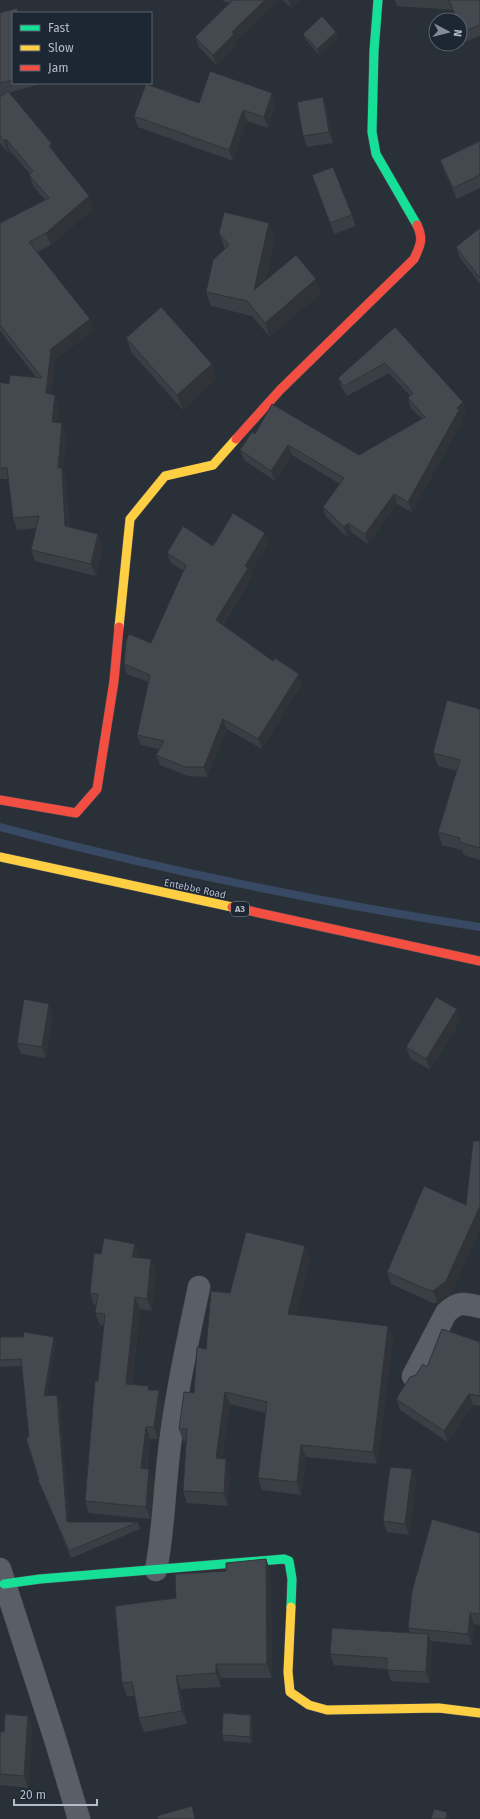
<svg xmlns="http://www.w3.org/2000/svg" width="480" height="1819" viewBox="0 0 480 1819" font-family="'Fira Sans',sans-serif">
  <rect width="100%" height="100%" fill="#2a3038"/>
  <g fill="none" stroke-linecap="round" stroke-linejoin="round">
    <path stroke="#384963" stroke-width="8" d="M0 827C158 869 318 902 480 927"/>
    <defs>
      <path id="street" d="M413 1376 446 1313C458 1301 464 1303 480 1307
        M0 1569 56 1742 79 1819
        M156 1570C163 1534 164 1498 168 1461 174 1403 187 1344 199 1287"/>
      <path id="fast" d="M378 0 374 51 372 132 376 154 417 225
        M4 1584 40 1579 284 1559 289 1561 292 1579 291 1607"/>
      <path id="slow" d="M119 627 130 519 165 476 213 465 236 439
        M0 857 232 907
        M291 1607 288 1672 290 1692 309 1705 327 1710 439 1708 480 1713"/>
      <path id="jam" d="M236 439 280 390 414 259C420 246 424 239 417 225
        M0 800 76 813 97 789 114 681 119 627
        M232 907 480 961"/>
    </defs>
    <use href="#street" stroke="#484c53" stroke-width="23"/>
    <use href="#fast" stroke="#484c53" stroke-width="10"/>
    <use href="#slow" stroke="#484c53" stroke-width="10"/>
    <use href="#jam" stroke="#484c53" stroke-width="10"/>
    <use href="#street" stroke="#5a5e66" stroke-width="22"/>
    <use href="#fast" stroke="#16e098" stroke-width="9"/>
    <use href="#slow" stroke="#ffcf43" stroke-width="9"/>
    <use href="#jam" stroke="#f24e42" stroke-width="9"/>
  </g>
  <path fill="#3a3f45" d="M221 0H279L236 41 237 44 216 65 199 47 195 37 229 3Z
    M283 0H300L291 8Z
    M395 0H480V36L465 42 453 10 397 6Z
    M17 8 18 13H13V83H39V84L9 93 56 154 94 208 51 245 37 252 90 319 94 330 55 360 51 394 55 395 59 406 57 423 66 435 63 470 66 479 69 527 103 545 96 576 35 561 31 550 36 528 17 530 13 518 9 479H0V382L9 384 36 377 0 331V223L45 200 33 186 29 175 30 174 10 151 8 153 0 143V97L3 95 0 96V13Z
    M303 34 338 38 319 55 305 39Z
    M199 103 276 104 268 128 247 121 233 161 138 127 134 116Z
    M327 108 333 143 307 147 303 136Z
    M480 141V188L457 199 444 171 440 160Z
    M333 167 356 226 334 234 312 175Z
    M480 228V284L460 258 456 247Z
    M219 233 275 237 265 281 321 293 270 337 252 316 211 306 206 292 225 249Z
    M395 327 463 402 466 412 462 417 463 420 412 512 397 504 368 544 352 533 347 537 326 517 323 507 340 484 292 455 275 481 244 460 240 450 255 434 359 455 422 419 411 408 408 398 410 396 389 373 347 396 342 388 338 378Z
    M126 338 212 364 217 379 183 410 132 353Z
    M269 543 250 573 252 577 223 625 302 684 262 749 227 729 207 777 188 776 160 765 156 755 159 749 141 745 137 735 149 682 127 674 124 664 151 643 184 571 171 563 167 553 213 546Z
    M480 709V860L464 855 462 850 442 845 438 832 457 771 438 766 433 753Z
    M49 1004 53 1015 46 1058 21 1054 17 1043Z
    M457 1009 461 1020 430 1070 410 1058 406 1047Z
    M480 1141V1229L451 1294 438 1303H433L391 1284 387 1272 466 1205Z
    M305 1246 310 1259 296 1315 388 1326 393 1339 377 1464 306 1457 301 1495 262 1490 258 1478 266 1413 230 1404 222 1459H226L230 1471 228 1506 187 1503 183 1491 186 1441H183L179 1429 194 1393 230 1293Z
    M101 1254 139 1256V1258L151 1259 156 1271 152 1311 140 1309 132 1384 151 1390 163 1403 158 1439H150L147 1469H149L154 1481 150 1519 89 1513 85 1501 104 1325H100L95 1313 96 1305H94L90 1293Z
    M0 1337H54L56 1344 47 1396 57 1395 60 1402 69 1522H138L140 1529 71 1558 38 1480H39L22 1366 0 1367Z
    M480 1342V1406L473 1405 448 1442 400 1410 396 1399 416 1375 427 1367Z
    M416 1480 409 1535 387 1532 383 1521Z
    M480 1533V1625L474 1624 472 1645 430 1641 432 1645 430 1683 391 1681 387 1669 334 1665 330 1654 410 1633 408 1628Z
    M266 1559 271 1573 272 1678H221V1687L181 1689 187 1724 144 1732 139 1718 135 1696H127L122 1683 176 1598 226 1571Z
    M28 1716 32 1728 28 1788 0 1785V1732H4Z
    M253 1721 252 1743 224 1741 222 1735Z"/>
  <path fill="#303338" d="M265 0H279L236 41 237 44 216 65 213 55 232 32Z
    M288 0H300L291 8Z
    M336 32 338 38 319 55 317 49Z
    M272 93 276 104 268 128 264 117Z
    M323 97 327 108 333 143 329 132Z
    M243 110 247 121 233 161 229 150Z
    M6 139 10 151 8 153 4 141Z
    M52 144 56 155 49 146Z
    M89 196 94 208 51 245 46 233Z
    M269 223 275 237 259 304 254 290Z
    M316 279 321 293 270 337 265 323Z
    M90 319 94 330 55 360 50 405 46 393 51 349Z
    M212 364 217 379 183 410 177 395Z
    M55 395 59 406 56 434 52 422Z
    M463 402 466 412 462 417 463 420 412 512 408 502 457 408Z
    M62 423 66 435 63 470 66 479 69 537 65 526 58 468Z
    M288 445 292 455 275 481 271 471Z
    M394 494 397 504 368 544 365 534Z
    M348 523 352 533 347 537 344 527Z
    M265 533 269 543 250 573 252 577 219 630 216 620 245 566Z
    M98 534 103 545 96 576 91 564Z
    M299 674 302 684 262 749 258 739Z
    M223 719 227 729 207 777 204 767Z
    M49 1004 53 1015 46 1058 42 1047Z
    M457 1009 461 1020 430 1070 426 1059Z
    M480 1206V1229L451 1294 438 1303 433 1291Z
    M135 1244 139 1256 137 1269 132 1257Z
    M305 1246 310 1259 293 1326 288 1314Z
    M151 1259 156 1271 152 1311 147 1299Z
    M135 1297 140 1309 130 1396 126 1384Z
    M388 1326 393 1339 377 1464 373 1452Z
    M54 1337 56 1344 46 1403 44 1396Z
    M159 1390 163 1403 158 1439 154 1427Z
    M225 1392 230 1404 220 1470 216 1458Z
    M469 1394 473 1405 448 1442 444 1431Z
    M57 1395 60 1402 70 1529 67 1522Z
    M146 1427 150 1439 145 1480 141 1468Z
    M301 1445 306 1457 301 1495 297 1482Z
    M226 1459 230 1471 228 1506 224 1493Z
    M149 1469 154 1481 150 1519 146 1507Z
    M412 1469 416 1480 409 1535 405 1524Z
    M266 1559 271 1573 272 1678 267 1664Z
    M470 1613 474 1624 472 1645 468 1634Z
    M428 1634 432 1645 430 1683 426 1672Z
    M216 1664 221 1678V1687L216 1673Z
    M176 1676 181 1689 187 1724 182 1711Z
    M251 1715 253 1721 252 1743 250 1737Z
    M28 1716 32 1728 28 1788 24 1776Z
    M447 1812 450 1819H446Z"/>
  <path fill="#444950" stroke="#303338" d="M233 0H265L232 32 234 34 213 55 195 37Z
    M448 0H480V25L461 32 460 29V20H457L449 0Z
    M17 8 18 13H13V80L0 83V13Z
    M322 16 336 32 317 49 303 34Z
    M210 71 272 93 264 117 243 110 229 150 134 116 146 84 199 103Z
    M8 91 52 144 49 146 89 196 46 233 29 242 90 319 51 349 46 393 55 395 52 422 62 423 58 468H62L65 526 98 534 91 564 31 550 39 516 13 518 7 468H0V382L9 384 10 375 42 378 0 325V223L49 198 29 175 33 171 6 139 4 141 0 136V97Z
    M323 97 329 132 303 136 297 102Z
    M480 141V175L453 188 440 160Z
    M333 167 352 215 330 223 312 175Z
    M224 212 269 223 254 290 296 255 316 279 265 323 247 301 206 292 213 260 229 245 219 233Z
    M480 228V278L456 247Z
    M161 307 212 364 177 395 126 338Z
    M395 327 463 402 457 408 459 410 408 502 394 494 365 534 348 523 344 527 323 507 344 478 288 445 271 471 240 450 252 432 255 434 272 404 359 455 425 417 408 398 413 393 385 363 344 386 338 378Z
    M233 513 265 533 245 566 248 568 216 620 273 661 275 658 299 674 258 739 223 719 204 767H185L156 755 164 741 137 735 150 675 124 664 126 641 129 634 151 643 186 565 167 553 183 526 213 546Z
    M447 700 480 709V848L459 842 460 838 438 832 460 760 433 753Z
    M436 997 457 1009 426 1059 406 1047Z
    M24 999 49 1004 42 1047 17 1043Z
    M473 1141H480V1206L446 1281 433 1291 428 1290 387 1272 424 1186 466 1205Z
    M246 1232 305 1246 288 1314 388 1326 373 1452 301 1445 297 1482 258 1478 267 1402 225 1392 216 1458 226 1459 224 1493 183 1491 187 1429H179L184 1392 194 1393 197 1347 206 1349 211 1291 230 1293Z
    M104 1238 135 1244 132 1257 151 1259 147 1299 135 1297 126 1384 149 1386 148 1390H159L154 1427H146L141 1468 149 1469 146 1507 85 1501 95 1381H98L105 1314 95 1313 98 1294 90 1293 94 1253 101 1254Z
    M442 1329 480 1342V1396L469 1394 444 1431 396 1399 410 1377 416 1375 423 1364 427 1367Z
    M24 1332 54 1337 44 1396 57 1395 67 1522H138L69 1551 38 1480H39L26 1438 29 1437 21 1359 0 1360V1337H23Z
    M390 1467 412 1469 405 1524 383 1521Z
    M432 1519 480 1533V1614L470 1613 468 1634 408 1628 412 1591Z
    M266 1559 267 1664H216V1673L176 1676 182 1711 139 1718 132 1682 122 1683 115 1606 176 1598 175 1574 226 1571V1563Z
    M332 1628 428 1634 426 1672 387 1670V1658L330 1654Z
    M223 1713 251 1715 250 1737 222 1735Z
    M5 1714 28 1716 24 1776 0 1774V1732H4Z
    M192 1806 195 1819H158L157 1816Z
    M434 1809 447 1812 446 1819H431Z"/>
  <g text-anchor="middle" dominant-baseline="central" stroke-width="3" stroke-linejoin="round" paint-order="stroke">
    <rect fill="#1d2633" stroke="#878f9c" stroke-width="1" x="231" y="902" width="18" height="14" rx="3"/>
    <g font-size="9" font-weight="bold" fill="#b4bcc9">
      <text x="240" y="909">A3</text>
    </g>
    <g font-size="10" fill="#b4bcc9" stroke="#1d2633">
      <text transform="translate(195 889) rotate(12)">Entebbe Road</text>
    </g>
  </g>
  <rect x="12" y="12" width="140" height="72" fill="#1d2633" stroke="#59626f"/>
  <rect x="20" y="25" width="20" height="6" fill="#16e098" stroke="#59626f"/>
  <text x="48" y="32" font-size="12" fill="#b4bcc9">Fast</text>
  <rect x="20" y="45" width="20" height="6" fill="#ffcf43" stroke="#59626f"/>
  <text x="48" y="52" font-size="12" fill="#b4bcc9">Slow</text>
  <rect x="20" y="65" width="20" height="6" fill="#f24e42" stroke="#59626f"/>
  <text x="48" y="72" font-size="12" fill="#b4bcc9">Jam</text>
  <g transform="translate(448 32) rotate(97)"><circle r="19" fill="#1d2633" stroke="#59626f"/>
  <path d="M0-3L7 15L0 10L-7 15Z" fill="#848b96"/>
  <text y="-6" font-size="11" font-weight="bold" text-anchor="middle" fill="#b4bcc9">N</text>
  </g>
  <path d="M14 1799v6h83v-6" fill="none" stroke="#b4bcc9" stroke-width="2"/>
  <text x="20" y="1799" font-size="12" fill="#b4bcc9" stroke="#1d2633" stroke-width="3" paint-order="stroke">20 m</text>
</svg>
